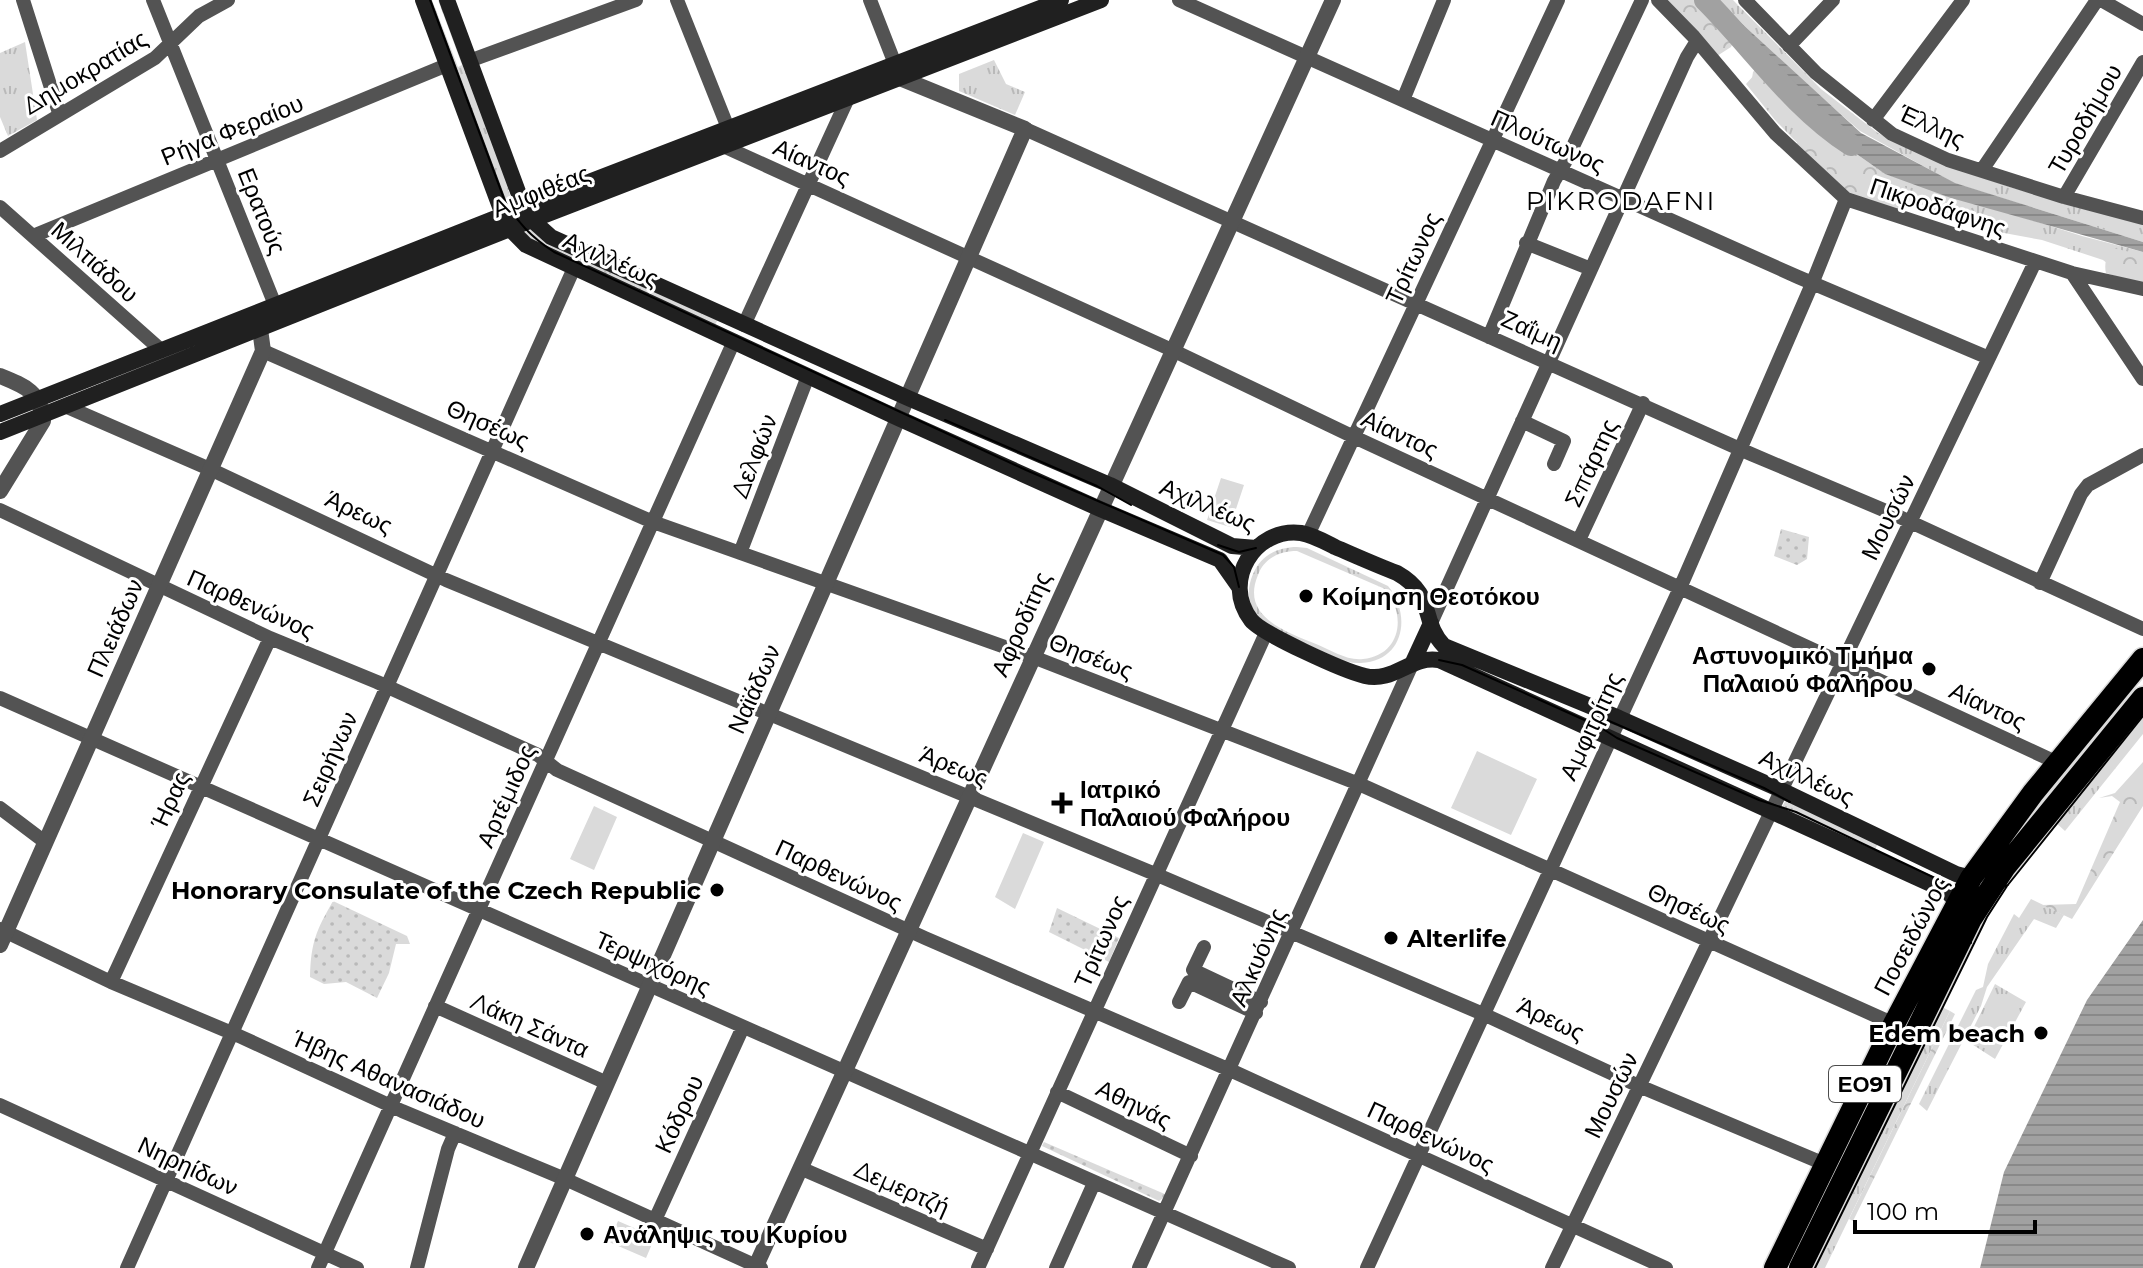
<svg xmlns="http://www.w3.org/2000/svg" width="2143" height="1268" viewBox="0 0 2143 1268" font-family="Montserrat,sans-serif">
  <defs>
    <pattern id="grass-tufts" width="24" height="20" patternUnits="userSpaceOnUse" patternTransform="scale(2)"><rect width="24" height="20" fill="#dadada"/><path d="M3 7l-1-3M5 7V3M7 7l1-3M15 17l-1-3M17 17v-4M19 17l1-3" fill="none" stroke="#b9b9b9"/></pattern>
    <pattern id="forest-crowns" width="20" height="18" patternUnits="userSpaceOnUse" patternTransform="scale(2)"><rect width="20" height="18" fill="#dadada"/><path d="M2 6a3 3 0 1 1 6 0M12 15a3 3 0 1 1 6 0" fill="none" stroke="#b9b9b9"/></pattern>
    <pattern id="garden-dots" width="8" height="8" patternUnits="userSpaceOnUse" patternTransform="scale(2)"><rect width="8" height="8" fill="#dadada"/><path d="M2 2h.1M6 6h.1" fill="none" stroke="#b9b9b9" stroke-width="1.8" stroke-linecap="round"/></pattern>
    <pattern id="water-rules" width="6" height="5" patternUnits="userSpaceOnUse" patternTransform="scale(2)"><rect width="6" height="5" fill="#a1a1a1"/><path d="M0 2.5h6" fill="none" stroke="#898989"/></pattern>
  </defs>
  <rect width="100%" height="100%" fill="#fff"/>
  <path fill="url(#grass-tufts)" fill-rule="evenodd" d="M428 0H432L458 67 462 65 438 0H443L512 188 508 190 511 198 503 200Z
    M1668 0H1703L1751 45 1769 70 1848 148 1885 174 2082 236 2143 252V280L2122 275 2103 260 2042 240 1977 228 1876 186 1845 192 1775 120 1746 84 1764 64 1739 37 1719 54Z
    M1716 0H1733L1821 89 1878 133 1940 163 2013 188 2143 223V242L1954 183 1860 131 1775 57Z
    M25 42 37 120 8 136 0 117V53Z
    M994 60 1006 84 1025 92 1015 115 959 91V74Z
    M537 227 719 317 714 327 538 245 524 233Z
    M1297 547 1307 548 1388 586C1412 615 1404 661 1361 663 1345 664 1329 654 1315 648 1284 634 1234 619 1253 574 1261 555 1278 547 1297 547ZM1297 551 1385 589C1407 615 1401 655 1363 659 1347 661 1331 650 1316 644 1287 632 1240 617 1258 575 1264 558 1280 551 1297 551Z
    M2143 711V734L2065 831 2054 821Z
    M1787 798 1879 842 1874 851 1781 809Z
    M2031 899 2064 915 2056 928 2034 919 1987 987 1981 1006 1927 1111 1919 1104 1976 990 1983 987 1988 964 2014 914 2019 918Z
    M1995 984 2026 1002 1995 1059 1967 1041Z
    M1938 1005 1950 1011 1825 1268H1813L1840 1215 1836 1212Z"/>
  <path fill="url(#forest-crowns)" d="M1662 0H1700L1735 38 1731 47 1717 56Z
    M1758 66C1774 69 1787 92 1798 104 1832 139 1869 165 1911 191L1909 204 1901 212 1847 196 1825 175 1828 170 1821 162 1815 167 1794 146 1807 133 1751 85 1753 72Z
    M2113 248 2143 255V285L2106 273C2104 265 2106 254 2113 248Z
    M2143 762V806L2072 919 2042 905 2076 904 2120 802 2112 796 2099 798 2115 793Z
    M1950 1011 1955 1014 1853 1221 1849 1219Z"/>
  <path fill="url(#garden-dots)" d="M1781 529 1809 537 1807 559 1797 565 1774 556Z
    M333 901 407 936 410 944H396L389 973 377 998 346 982 324 984 310 977C311 942 316 931 333 901Z
    M1057 908 1119 938 1109 962 1049 932Z
    M1044 1142 1167 1195 1159 1201 1042 1146Z"/>
  <path fill="#dadada" d="M1221 478 1244 485 1230 527 1207 520Z
    M1477 751 1537 779 1511 835 1451 808Z
    M594 806 617 817 594 870 570 859Z
    M1023 833 1044 842 1015 909 995 897Z
    M618 1221 655 1237 646 1258 609 1242Z"/>
  <path fill="url(#water-rules)" d="M1703 0H1716L1861 133 1955 183 2143 242V252L1951 198 1885 174 1848 148 1769 70 1751 45Z
    M2143 920V1268H1980L2004 1172 2087 1000Z"/>
  <g fill="none" stroke-linecap="round" stroke-linejoin="round">
    <path stroke="#a1a1a1" stroke-width="22" d="M1705 0C1753 48 1793 108 1851 145"/>
    <defs>
      <path id="trunk" d="M1775 1268 1894 1024 1971 878 2033 793 2143 659
        M1800 1268 1971 919 2005 867 2143 698"/>
    </defs>
    <use href="#trunk" stroke="#dbdbdb" stroke-width="25"/>
    <path stroke="#535353" stroke-width="14" d="M23 0 59 113
      M153 0 275 305
      M677 0 728 128
      M870 0 895 64
      M1179 0 1798 277 1989 358
      M1658 0 1694 37 1775 133 1846 199 2072 273 2143 289
      M1745 0 1816 73 1892 134 1948 160 2064 197 2143 218
      M2101 0 2143 24
      M1789 46 1833 0
      M469 61 636 0
      M1403 100 1444 0
      M1873 120 1963 0
      M1025 129 1751 454 1893 514 2143 629
      M723 146 1172 350 1354 437 2058 763
      M0 151 155 58 199 16 228 0
      M1982 170 2097 0
      M2064 197 2143 62
      M0 207 161 350
      M33 236 447 65
      M1526 243 1591 269
      M2072 273 2143 379
      M744 325 848 98
      M1489 337 1554 181 1567 159 1642 0
      M263 351 653 522 1033 657 1359 784 1894 1024
      M65 406 212 470 446 580 1155 874 1483 1014 1639 1086 1827 1165
      M1522 421 1564 441 1554 464
      M0 510 270 638 377 682 538 755 557 770 925 938 1230 1070 1666 1268
      M1308 535 1558 0
      M1579 540 1643 403
      M740 553 808 376
      M2040 583 2081 494 2088 485 2143 455
      M1431 623 1687 57 1697 41
      M0 698 1289 1268
      M0 808 45 842
      M0 929 111 982 239 1036 402 1111 565 1179 761 1268
      M1204 947 1193 970 1261 1002
      M111 982 270 638
      M1179 1002 1189 982 1256 1013
      M435 1006 607 1083
      M1057 1092 1191 1156
      M0 1105 357 1268
      M800 1168 987 1249
      M655 1220 743 1027
      M127 1268 574 268
      M318 1268 734 341
      M417 1268 448 1149 455 1133
      M978 1268 1266 633
      M1056 1268 1094 1183
      M1139 1268 1413 662
      M1367 1268 1680 588 1812 284 1846 199
      M1552 1268 2035 262"/>
    <path stroke="#535353" stroke-width="16" d="M0 376C25 386 41 392 43 421L0 491
      M0 945 263 351 260 329
      M526 1268 1025 129 900 78 897 69
      M755 1268 1333 0"/>
    <path stroke="#202020" stroke-width="16" d="M423 0 503 215 510 229 526 245 898 418 1100 509 1220 560 1239 587
      M447 0 524 208 532 220 551 237 908 398 1110 485 1232 546 1256 548
      M0 414 511 212 1061 0
      M0 432 532 220 1101 0
      M1413 662 1431 623
      M1957 901 1946 891 1439 660C1411 655 1394 683 1365 676 1344 671 1262 634 1251 620 1221 581 1255 527 1301 533 1313 535 1325 542 1335 547 1356 556 1376 565 1397 573 1436 595 1420 621 1444 646L1619 718 1781 790 1956 874 1971 878"/>
    <use href="#trunk" stroke="#000" stroke-width="22"/>
    <path stroke="#000" stroke-width="2" d="M430 0 504 199C517 222 531 237 554 252L1026 470 1223 555 1234 567 1239 587
      M945 420 1097 486 1131 505
      M1218 545 1239 552 1256 548
      M1439 660 1462 665 1600 727 1617 738 1759 800 1796 812 1956 888 1988 892 2008 885
      M1593 714 1764 788 1790 802
      M1950 885 1971 919V943
      M1815 1268 1987 917 2007 886 2143 716"/>
  </g>
  <g fill="#000" stroke="#fff" stroke-width="3">
    <circle cx="1306" cy="596" r="8"/>
    <circle cx="1929" cy="669" r="8"/>
    <path d="M1058 791h8v8h8v8h-8v8h-8v-8h-8v-8h8z"/>
    <circle cx="717" cy="890" r="8"/>
    <circle cx="1391" cy="938" r="8"/>
    <circle cx="2041" cy="1033" r="8"/>
    <circle cx="587" cy="1234" r="8"/>
  </g>
  <g text-anchor="middle" dominant-baseline="central" stroke-width="6" stroke-linejoin="round" paint-order="stroke">
    <rect fill="#fff" stroke="#4c4c4c" stroke-width="2" x="1829" y="1066" width="72" height="36" rx="6"/>
    <g font-size="22" font-weight="bold" fill="#000">
      <text x="1865" y="1084">ΕΟ91</text>
    </g>
    <g font-size="24" fill="#000" stroke="#fff">
      <text transform="translate(85 72) rotate(-31)">Δημοκρατίας</text>
      <text transform="translate(2085 119) rotate(-60)">Τυροδήμου</text>
      <text transform="translate(1932 126) rotate(25)">Έλλης</text>
      <text transform="translate(232 130) rotate(-22)">Ρήγα Φεραίου</text>
      <text transform="translate(1548 141) rotate(24)">Πλούτωνος</text>
      <text transform="translate(812 162) rotate(24)">Αίαντος</text>
      <text transform="translate(541 191) rotate(-22)">Αμφιθέας</text>
      <text transform="translate(1938 207) rotate(18)">Πικροδάφνης</text>
      <text transform="translate(262 211) rotate(68)">Ερατούς</text>
      <text transform="translate(1413 258) rotate(-65)">Τρίτωνος</text>
      <text transform="translate(611 259) rotate(24)">Αχιλλέως</text>
      <text transform="translate(95 262) rotate(42)">Μιλτιάδου</text>
      <text transform="translate(1532 330) rotate(24)">Ζαΐμη</text>
      <text transform="translate(488 424) rotate(24)">Θησέως</text>
      <text transform="translate(1400 434) rotate(25)">Αίαντος</text>
      <text transform="translate(754 456) rotate(-69)">Δελφών</text>
      <text transform="translate(1591 463) rotate(-65)">Σπάρτης</text>
      <text transform="translate(1208 505) rotate(23)">Αχιλλέως</text>
      <text transform="translate(359 512) rotate(25)">Άρεως</text>
      <text transform="translate(1888 517) rotate(-64)">Μουσών</text>
      <text transform="translate(251 604) rotate(24)">Παρθενώνος</text>
      <text transform="translate(1021 624) rotate(-66)">Αφροδίτης</text>
      <text transform="translate(115 628) rotate(-66)">Πλειάδων</text>
      <text transform="translate(1091 656) rotate(21)">Θησέως</text>
      <text transform="translate(754 689) rotate(-66)">Ναϊάδων</text>
      <text transform="translate(1988 706) rotate(25)">Αίαντος</text>
      <text transform="translate(1591 726) rotate(-65)">Αμφιτρίτης</text>
      <text transform="translate(330 759) rotate(-66)">Σειρήνων</text>
      <text transform="translate(954 766) rotate(22)">Άρεως</text>
      <text transform="translate(1807 777) rotate(25)">Αχιλλέως</text>
      <text transform="translate(506 796) rotate(-66)">Αρτέμιδος</text>
      <text transform="translate(170 800) rotate(-65)">Ήρας</text>
      <text transform="translate(839 875) rotate(25)">Παρθενώνος</text>
      <text transform="translate(1689 908) rotate(25)">Θησέως</text>
      <text transform="translate(1911 936) rotate(-62)">Ποσειδώνος</text>
      <text transform="translate(1101 941) rotate(-66)">Τρίτωνος</text>
      <text transform="translate(1258 957) rotate(-66)">Αλκυόνης</text>
      <text transform="translate(653 963) rotate(24)">Τερψιχόρης</text>
      <text transform="translate(1551 1019) rotate(25)">Άρεως</text>
      <text transform="translate(530 1025) rotate(24)">Λάκη Σάντα</text>
      <text transform="translate(389 1079) rotate(24)">Ήβης Αθανασιάδου</text>
      <text transform="translate(1611 1095) rotate(-64)">Μουσών</text>
      <text transform="translate(1134 1104) rotate(26)">Αθηνάς</text>
      <text transform="translate(679 1114) rotate(-65)">Κόδρου</text>
      <text transform="translate(1431 1137) rotate(25)">Παρθενώνος</text>
      <text transform="translate(188 1166) rotate(25)">Νηρηίδων</text>
      <text transform="translate(902 1188) rotate(24)">Δεμερτζή</text>
    </g>
    <g font-size="24" font-weight="bold" fill="#000" stroke="#fff" text-anchor="start">
      <text x="1322" y="596">Κοίμηση Θεοτόκου</text>
      <text x="1913" y="655" text-anchor="end">Αστυνομικό Τμήμα<tspan x="1913" dy="28">Παλαιού Φαλήρου</tspan></text>
      <text x="1080" y="789">Ιατρικό<tspan x="1080" dy="28">Παλαιού Φαλήρου</tspan></text>
      <text x="701" y="890" text-anchor="end">Honorary Consulate of the Czech Republic</text>
      <text x="1407" y="938">Alterlife</text>
      <text x="2025" y="1033" text-anchor="end">Edem beach</text>
      <text x="603" y="1234">Ανάληψις του Κυρίου</text>
    </g>
    <g font-size="26" letter-spacing="2" fill="#000" stroke="#fff">
      <text x="1621" y="201">PIKRODAFNI</text>
    </g>
  </g>
  <path d="M1855 1220v12h180v-12" fill="none" stroke="#000000" stroke-width="4"/>
  <text x="1867" y="1220" font-size="24" fill="#000000" stroke="#ffffff" stroke-width="6" paint-order="stroke">100 m</text>
</svg>
